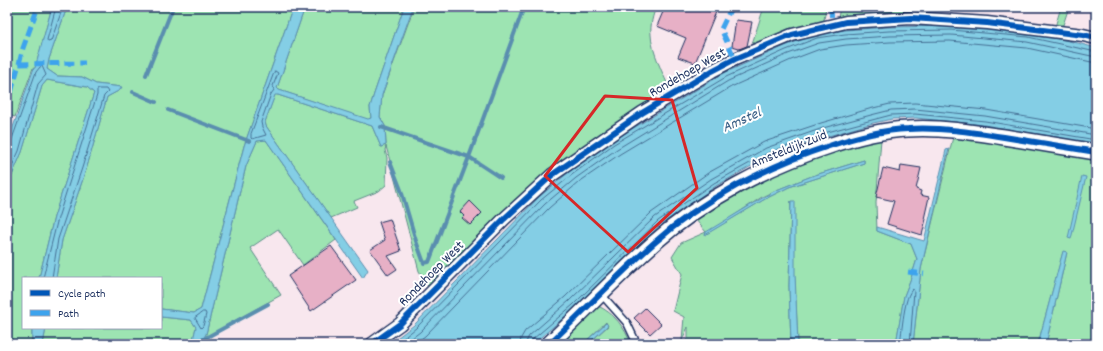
<svg xmlns="http://www.w3.org/2000/svg" width="1103" height="351" viewBox="0 0 1103 351" font-family="Dekko,sans-serif">
  <rect width="100%" height="100%" fill="#f8e7ee"/>
  <filter id="ink" filterUnits="userSpaceOnUse"><feTurbulence type="fractalNoise" baseFrequency=".025" numOctaves="2"/><feDisplacementMap in="SourceGraphic" scale="8" xChannelSelector="R" yChannelSelector="G"/><feConvolveMatrix kernelMatrix="1 2 1 2 8 2 1 2 1" color-interpolation-filters="sRGB"/></filter>
  <g filter="url(#ink)">
    <path fill="#9de4b2" stroke="#5c8a88" fill-rule="evenodd" d="M7 7H52L35 69 33 68 15 117 7 114Z
      M67 7H293L244 146 201 309 194 313 161 309V278H56L62 240 86 170 107 97 120 90 121 87 96 84 82 77 57 76 47 69 49 59Z
      M305 7H404L374 94 370 107 371 118 368 120 279 90 277 88Z
      M414 7H656C653 15 650 25 651 35 651 49 664 77 671 91L625 118 430 290 419 271 386 146 385 150 387 158 386 185 379 191 354 201 357 207 331 218 266 126 265 122 275 94 278 95 372 126 381 147 386 145 385 126 380 117 382 95Z
      M764 7H826L824 20 771 40 750 50Z
      M840 7H931L929 15 838 18Z
      M1061 7H1069L1063 25 1055 27Z
      M47 80 87 87 94 93 54 217 39 278H23V328H32V344H7V187L22 152 42 86Z
      M953 137 1096 158V344H1046L1067 252H1063L1038 344H913L921 269Z
      M881 139 876 203 877 231 911 244 917 259 911 278 904 296 896 344H798L791 201 789 286 791 344H684L688 338V327L682 340 684 317 673 311 682 274 672 257 681 243 706 232 695 219 731 195 821 154 868 141ZM864 160V163L789 187 765 199 706 234 762 197 774 191 812 176Z
      M266 140 336 240 303 265 278 229 250 248 281 295 227 325 200 344 206 334 246 166 257 141Z
      M598 306C614 313 625 328 631 344H588L608 326 606 322 583 344H556Z
      M161 317 191 320 196 327 192 344H43L46 328H161Z"/>
    <path fill="#84cee5" stroke="#5a8eaf" d="M52 7H67L49 59 47 69 57 76 82 77 96 84 122 87 120 90 107 97 86 170 62 240 56 278H39L54 217 94 93 87 87 47 80 42 86 22 152 7 187V144L34 68H35Z
      M293 7H305L277 88 279 90 368 119 371 118 370 107 374 94 404 7H413L382 95 380 117 385 126 386 145 381 147 372 126 278 95H275L265 122 266 126 368 270 363 278 266 140 257 141 246 166 206 334 200 344H192L196 327 191 320 161 317V309L194 313 201 309 244 146Z
      M951 26C1000 30 1049 34 1096 48V144L984 125 916 118 892 119 873 123 825 137 769 156 716 186 660 225 575 308 533 344H389L414 325 539 197 570 171 612 141 724 73 785 46 816 34 845 30 889 27Z
      M949 149 921 269 913 344H896L904 296 911 278 917 259 911 244 877 231V227L924 241 946 150Z
      M864 160V163L789 187 765 199 705 235 706 232 774 191 812 176Z
      M1082 176 1086 177 1071 239 1068 238Z
      M791 201H795V274L798 344H791L789 286Z
      M1063 251 1067 252 1046 344H1038Z
      M606 323 608 325 588 344H583Z
      M32 328H46L43 344H32Z"/>
    <g fill="none" stroke-linecap="round" stroke-linejoin="round">
      <path stroke="#456f94" stroke-width="1" d="M56 7 47 40 48 42 51 41 63 7
        M275 71 278 73 273 86 274 90 271 94 261 122 262 127 266 135 252 139 251 138V134Z
        M7 142H10L12 139 36 72 40 67 42 66 46 75 38 84 19 151 7 177
        M43 278 58 218 97 95V90L99 89H106L108 92 104 96 82 168 58 239 52 278
        M203 312H205L206 314 203 326 201 328 195 318Z
        M396 344 416 328 541 200 573 174 614 144 726 77 786 50 817 38 845 34 889 31 951 30 1028 37 1096 52
        M404 344 420 332 545 204 576 178 617 149 728 81 788 54 819 43 846 39 890 36 951 35 1027 42 1096 57
        M414 344 425 336 549 208 579 182 620 154 731 87 791 60 820 49 846 45 890 42 950 41 1027 48 1096 63
        M520 344 521 338 525 331 565 297 651 213 708 173 764 142 821 123 869 109 890 104 915 103 986 110 1096 129
        M526 344 527 340 529 336 569 301 655 217 711 179 766 148 823 128 871 115 891 110 915 109 985 116 1096 135
        M531 344 533 339 573 305 658 221 714 183 768 153 824 133 872 120 891 115 915 114 985 121 1096 140
        M900 344C902 332 904 295 913 289L914 291 910 344"/>
      <path stroke="#5a8eaf" stroke-width="4" d="M146 75 173 7
        M133 92 156 102
        M168 110 249 141
        M381 127 469 157 429 262 424 263 416 241 401 190 390 162
        M501 178 469 157 524 7
        M198 342 268 304"/>
    </g>
    <path fill="#e7b0c6" stroke="#1b2f5e" d="M665 7H718L695 63 678 57 686 38 657 26Z
      M736 20 752 22 747 46 739 49V48L732 46Z
      M901 165 921 168 916 189 921 191 920 195 929 197 924 219H926L922 235 887 224 894 201 876 197 883 168 900 172Z
      M470 201 482 213 470 225 462 218 464 216 460 212Z
      M390 219 401 251 388 256 397 269 388 275 370 250 385 240 379 222Z
      M331 246 356 280 311 311 288 276Z
      M645 308 661 324 650 334 634 318Z"/>
    <g fill="none" stroke-linecap="round" stroke-linejoin="round">
      <defs>
        <path id="service" d="M601 294 627 323 637 344"/>
        <path id="minor" d="M372 344 400 324 504 219 552 175 642 113 712 71 735 59 792 35 846 22 911 18 987 23 1083 35 1096 38"/>
        <path id="tertiary" d="M549 344C584 311 618 275 654 243 703 199 767 166 829 146 855 137 881 130 908 129 940 127 972 132 1004 137 1035 142 1065 147 1096 152"/>
      </defs>
      <use href="#service" stroke="#1b2f5e" stroke-width="9"/>
      <use href="#minor" stroke="#1b2f5e" stroke-width="15"/>
      <use href="#tertiary" stroke="#1b2f5e" stroke-width="18"/>
      <use href="#service" stroke="#fff" stroke-width="6"/>
      <use href="#minor" stroke="#fff" stroke-width="12"/>
      <use href="#tertiary" stroke="#fff" stroke-width="15"/>
      <path stroke="#3da3ed" stroke-width="5" stroke-dasharray="10 5" stroke-linecap="butt" d="M733 7 731 8 721 29 735 59
        M831 7 832 25
        M19 64 23 48 38 7
        M7 107 19 64 85 63
        M908 272 924 274"/>
      <defs>
        <path id="cycleway" d="M372 344 400 324 504 219 552 175 642 113 712 71 735 59 792 35 846 22 911 18 987 23 1083 35 1096 38
          M549 344C584 311 618 275 654 243 703 199 767 166 829 146 855 137 881 130 908 129 940 127 972 132 1004 137 1035 142 1065 147 1096 152"/>
      </defs>
      <use href="#cycleway" stroke="#fff" stroke-width="8"/>
      <use href="#cycleway" stroke="#0057b8" stroke-width="6"/>
    </g>
  </g>
  <path fill="none" stroke="#d62828" stroke-width="3" stroke-linejoin="round" d="M605 96 672 100 697 188 628 252 545 176Z"/>
  <g text-anchor="middle" dominant-baseline="central" stroke-width="4" stroke-linejoin="round" paint-order="stroke">
    <g font-size="14" fill="#1b2f5e" stroke="#fff">
      <text transform="translate(688 73) rotate(-30)">Rondehoep West</text>
      <text transform="translate(789 150) rotate(-22)">Amsteldijk Zuid</text>
      <text transform="translate(432 274) rotate(-45)">Rondehoep West</text>
    </g>
    <g font-size="15" font-style="italic" fill="#3a5f86" stroke="#fff">
      <text transform="translate(742 121) rotate(-24)">Amstel</text>
    </g>
  </g>
  <rect width="1103" height="351" fill="none" stroke="#fff" stroke-width="24"/>
  <rect x="12" y="12" width="1079" height="327" fill="none" stroke="#1b2f5e" stroke-width="1.5" filter="url(#ink)"/>
  <rect x="22" y="277" width="140" height="52" fill="#ffffff" stroke="#a4acbf"/>
  <rect x="30" y="290" width="20" height="6" fill="#0057b8" stroke="#a4acbf"/>
  <text x="58" y="297" font-size="12" fill="#1b2f5e">Cycle path</text>
  <rect x="30" y="310" width="20" height="6" fill="#3da3ed" stroke="#a4acbf"/>
  <text x="58" y="317" font-size="12" fill="#1b2f5e">Path</text>
</svg>
